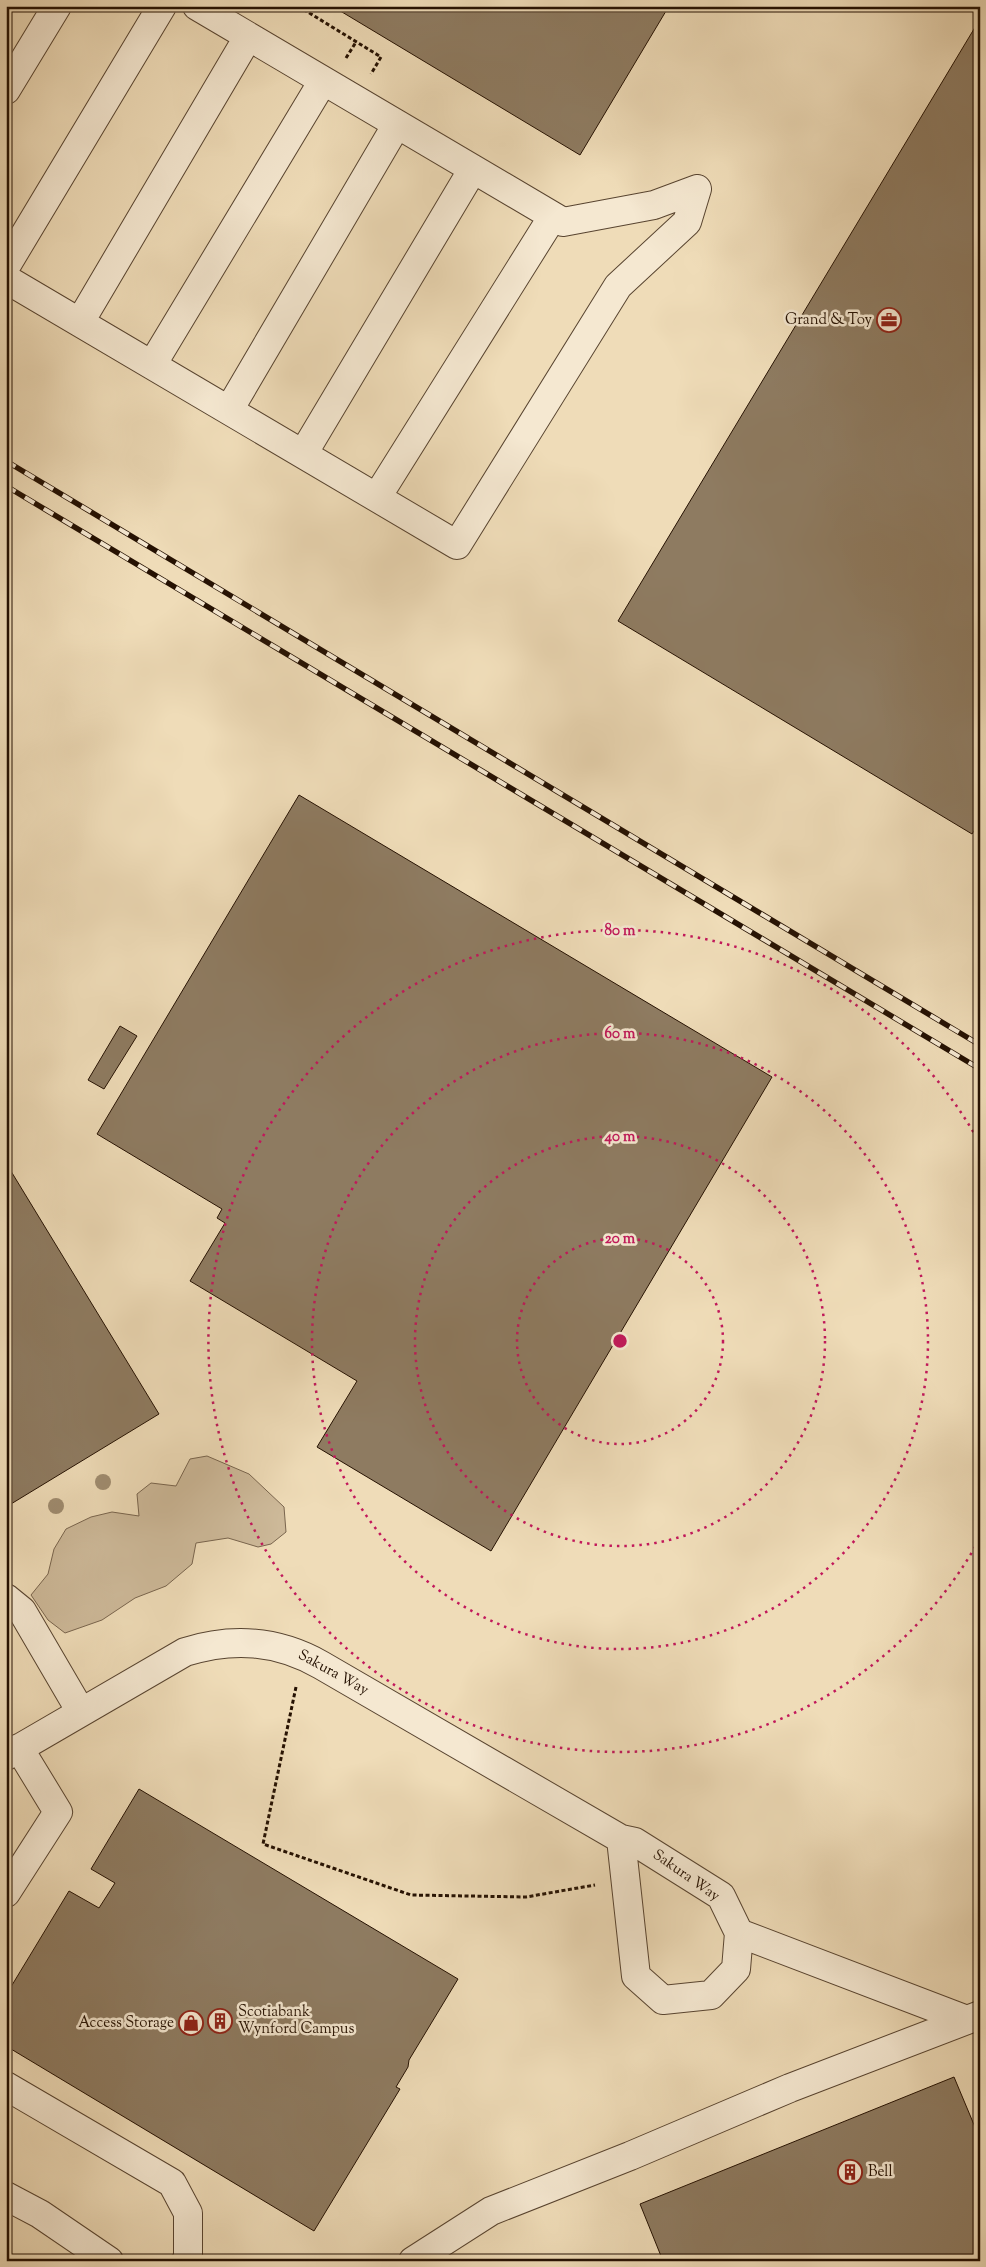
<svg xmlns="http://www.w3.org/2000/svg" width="986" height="2267" viewBox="0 0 986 2267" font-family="'Sorts Mill Goudy',serif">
  <rect width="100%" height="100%" fill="#efdcb8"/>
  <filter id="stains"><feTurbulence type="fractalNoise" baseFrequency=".004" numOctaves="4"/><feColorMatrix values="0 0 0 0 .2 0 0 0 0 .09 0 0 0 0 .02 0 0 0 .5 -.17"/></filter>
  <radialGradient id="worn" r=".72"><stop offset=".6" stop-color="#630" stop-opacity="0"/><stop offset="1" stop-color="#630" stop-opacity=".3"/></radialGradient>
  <path fill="#cdb999" stroke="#79654e" d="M207 1456 249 1474 284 1507 286 1532 271 1544 258 1547 228 1538 196 1543 192 1564 166 1586 135 1598 102 1620 65 1633 48 1620 31 1595 48 1574 54 1549 66 1529 91 1517 112 1512 139 1516 137 1494 151 1483 176 1486 190 1459Z"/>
  <path fill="#8e7b61" stroke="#251102" d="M332 6H669L580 155Z
    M980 19V822L972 834 618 621Z
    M299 795 772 1077 491 1551 317 1447 357 1381 190 1281 225 1223 217 1218 222 1209 97 1134Z
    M120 1026 137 1036 104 1089 88 1080Z
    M6 1163 159 1414 6 1507Z
    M139 1789 458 1979 409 2060 408 2067 396 2087 400 2089 314 2231 6 2046V1995L69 1891 99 1908 115 1883 91 1869Z
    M954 2077 980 2139V2261H663L640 2204Z"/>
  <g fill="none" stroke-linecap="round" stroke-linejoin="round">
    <defs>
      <path id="minor" d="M197 6 563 222 654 205 697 189
        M6 90 57 6
        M6 266 162 6
        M6 279 457 545 618 286 687 222 697 189
        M80 322 248 37
        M152 365 323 81
        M229 410 397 124
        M303 454 473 169
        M377 497 553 216
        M6 1598 22 1611 81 1712
        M6 1756 185 1652C233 1637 277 1640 321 1665L621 1839 635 1842 721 1896 739 1933 736 1969 711 1995 663 2000 636 1976 621 1839
        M6 1893 58 1812 19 1748
        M739 1933 967 2020
        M6 2086 172 2183 188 2213V2257L186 2261
        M6 2196 40 2214 109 2261
        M413 2261 491 2211 630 2156 790 2088 980 2015"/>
    </defs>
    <use href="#minor" stroke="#584430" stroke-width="30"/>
    <path stroke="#251102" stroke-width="3" stroke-dasharray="4 2.5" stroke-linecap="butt" d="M298 6 381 57 371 74
      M346 58 356 42
      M296 1687 263 1844 411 1895 526 1897 595 1885"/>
    <use href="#minor" stroke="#f5e8d1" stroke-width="28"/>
    <defs>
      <path id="rail" d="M6 461 980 1045
        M6 486 980 1069"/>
    </defs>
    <use href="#rail" stroke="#251102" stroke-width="5.5"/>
    <use href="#rail" stroke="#f5e8d1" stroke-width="4" stroke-dasharray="11" stroke-linecap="butt"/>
  </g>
  <g fill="#a08d71">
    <circle cx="103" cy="1482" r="8"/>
    <circle cx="56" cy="1506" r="8"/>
  </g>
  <g fill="none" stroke="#c2185b" stroke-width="2.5" stroke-dasharray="2.5 5">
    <circle cx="620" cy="1341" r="103"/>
    <circle cx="620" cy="1341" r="205"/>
    <circle cx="620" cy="1341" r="308"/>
    <path d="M979 1540A411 411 0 1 1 979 1142"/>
  </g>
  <defs>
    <symbol id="office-ring" viewBox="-11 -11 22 22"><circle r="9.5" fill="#f5e8d1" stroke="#8f2418" stroke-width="1.5"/><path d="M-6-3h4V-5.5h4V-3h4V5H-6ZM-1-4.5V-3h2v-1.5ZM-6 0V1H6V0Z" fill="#8f2418"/></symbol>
    <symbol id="building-ring" viewBox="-11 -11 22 22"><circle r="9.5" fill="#f5e8d1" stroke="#8f2418" stroke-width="1.5"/><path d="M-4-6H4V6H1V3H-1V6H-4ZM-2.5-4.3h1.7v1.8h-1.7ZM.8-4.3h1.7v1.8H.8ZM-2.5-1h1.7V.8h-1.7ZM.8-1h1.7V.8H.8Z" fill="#8f2418"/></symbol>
    <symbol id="shop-ring" viewBox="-11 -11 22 22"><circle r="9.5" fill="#f5e8d1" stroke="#8f2418" stroke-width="1.5"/><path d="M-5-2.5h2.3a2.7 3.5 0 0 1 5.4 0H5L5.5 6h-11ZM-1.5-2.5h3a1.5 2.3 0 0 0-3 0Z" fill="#8f2418"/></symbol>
  </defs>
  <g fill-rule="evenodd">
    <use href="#office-ring" x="875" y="306" width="28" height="28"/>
    <use href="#building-ring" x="206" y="2007" width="28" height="28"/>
    <use href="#shop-ring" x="177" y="2009" width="28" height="28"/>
    <use href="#building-ring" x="836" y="2158" width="28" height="28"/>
  </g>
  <g text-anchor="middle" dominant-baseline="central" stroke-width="5" stroke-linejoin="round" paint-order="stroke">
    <g font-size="15" fill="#251102" stroke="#f5e8d1" text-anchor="end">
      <text x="872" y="320">Grand &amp; Toy</text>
      <text x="238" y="2012" text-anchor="start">Scotiabank<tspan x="238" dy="17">Wynford Campus</tspan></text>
      <text x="174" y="2023">Access Storage</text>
      <text x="868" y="2172" text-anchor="start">Bell</text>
    </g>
    <g font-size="15" fill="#251102" stroke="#f5e8d1">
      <text transform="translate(333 1673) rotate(29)">Sakura Way</text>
      <text transform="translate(686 1876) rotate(35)">Sakura Way</text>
    </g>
  </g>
  <circle cx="620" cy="1341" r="8" fill="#c2185b" stroke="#f5e8d1" stroke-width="2.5"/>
  <g font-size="15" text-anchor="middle" font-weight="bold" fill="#c2185b" stroke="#f5e8d1" stroke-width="5" stroke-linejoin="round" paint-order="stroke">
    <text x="620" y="935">80 m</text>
    <text x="620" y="1038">60 m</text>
    <text x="620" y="1141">40 m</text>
    <text x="620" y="1243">20 m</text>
  </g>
  <rect width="986" height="2267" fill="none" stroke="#efdcb8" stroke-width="25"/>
  <rect x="8" y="8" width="971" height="2252" fill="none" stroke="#251102" stroke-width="2.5"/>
  <rect x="12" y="12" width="961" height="2242" fill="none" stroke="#251102"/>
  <rect width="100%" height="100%" filter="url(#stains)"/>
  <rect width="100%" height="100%" fill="url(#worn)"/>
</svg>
